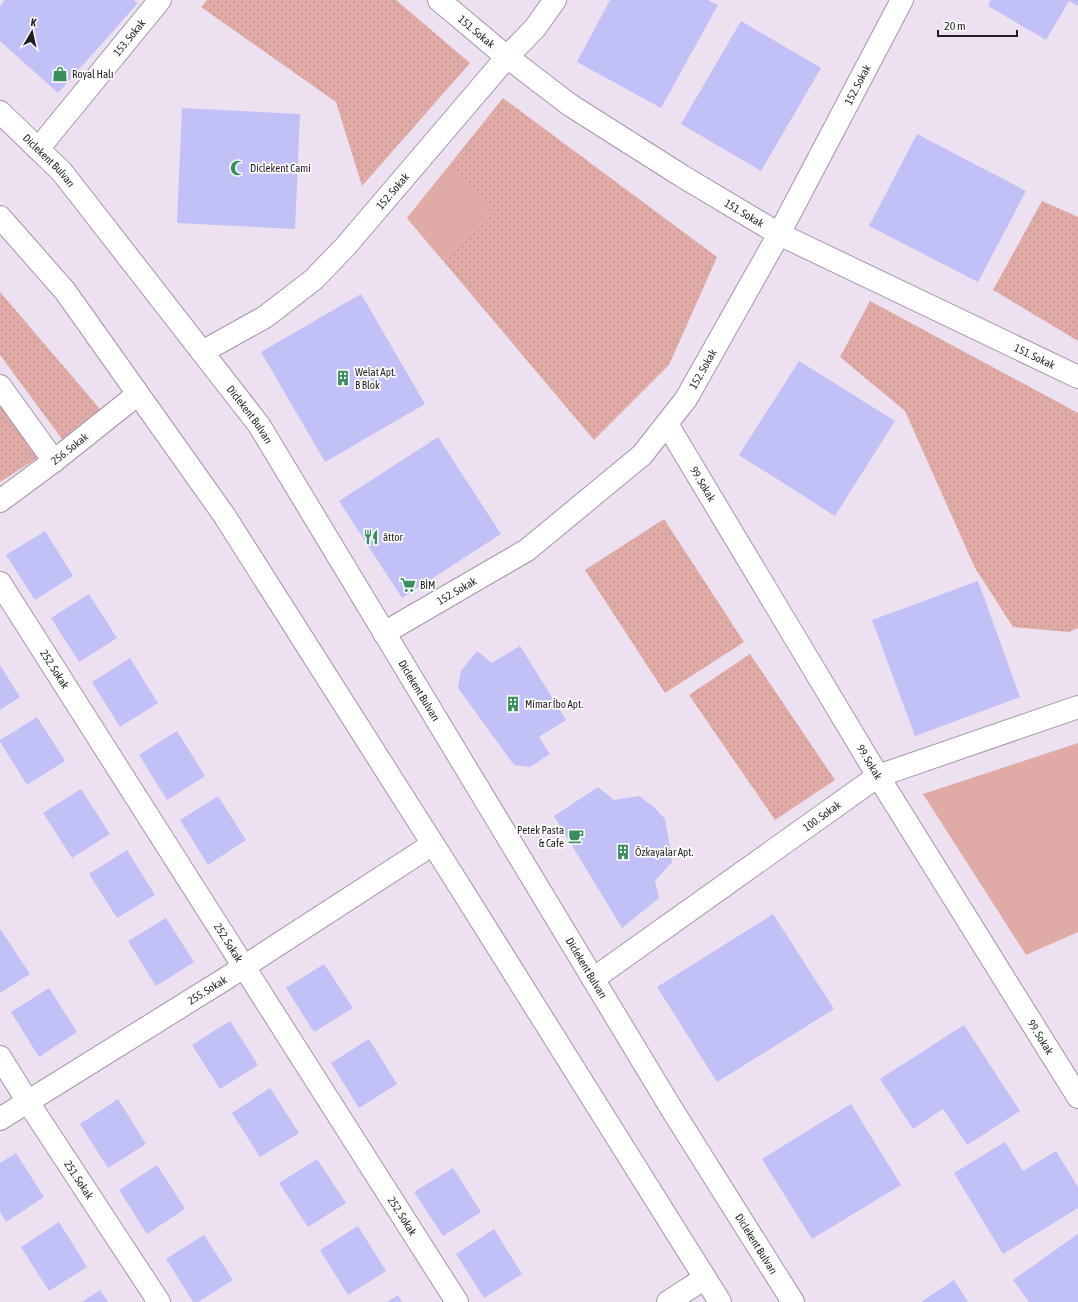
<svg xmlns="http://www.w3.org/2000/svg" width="1078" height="1302" viewBox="0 0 1078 1302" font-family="'Asap Condensed',sans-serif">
  <defs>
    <pattern id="grass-dots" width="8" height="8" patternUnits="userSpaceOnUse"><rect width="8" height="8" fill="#e0aba7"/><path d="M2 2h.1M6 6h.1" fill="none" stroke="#c0938f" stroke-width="1.8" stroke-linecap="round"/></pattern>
  </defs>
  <rect width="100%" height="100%" fill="#ede0f1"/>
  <path fill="url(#grass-dots)" d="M207 0H396L470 63 362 186 336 102 201 7Z
    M503 98 717 257 669 365 594 440 407 218Z
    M1042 201 1078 217V341L993 290Z
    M0 292 100 409 62 439 0 355Z
    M870 301 1078 413V628L1069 632 1013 627 975 568 905 411 840 357Z
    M0 402 39 457 0 482Z
    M664 519 744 642 665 693 585 570Z
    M750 654 835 780 775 820 689 695Z"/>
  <path fill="#e0aba7" d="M449 166 491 209 443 261 407 218Z
    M1078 743V932L1026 955 923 794Z"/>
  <path fill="#c2c1f7" d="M5 0H134L138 3 58 93 0 41V6Z
    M610 0H708L718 5 661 108 577 62Z
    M991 0H1078V6L1069 1 1046 40 988 6Z
    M741 21 821 68 761 171 681 124Z
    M182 108 300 114 295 229 177 223Z
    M917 134 1026 191 978 282 869 226Z
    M361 294 425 404 325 462 261 352Z
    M799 361 895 421 835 516 739 455Z
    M438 437 501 534 402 598 339 501Z
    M45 531 73 576 35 600 6 555Z
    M978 581 1020 697 915 736 872 620Z
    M89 594 117 638 79 662 51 618Z
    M520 646 566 720 539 737 550 754 530 767 514 765 458 688 461 671 477 651 492 663Z
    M130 658 158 703 120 727 92 682Z
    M0 665 20 697 0 710Z
    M37 717 65 761 27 785 0 742V740Z
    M177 731 205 776 167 800 139 755Z
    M598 787 614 800 639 796 653 806 665 819 669 841 672 862 655 881 659 898 622 928 554 816Z
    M81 789 110 834 72 858 43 813Z
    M218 796 246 840 208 865 180 820Z
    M127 850 155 895 117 918 89 874Z
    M773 914 834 1009 717 1082 657 987Z
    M166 918 194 962 156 986 128 941Z
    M0 930H1L30 974 0 993Z
    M324 964 353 1008 314 1032 286 988Z
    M49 988 77 1032 39 1057 11 1012Z
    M230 1021 258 1065 220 1089 192 1045Z
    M964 1025 1020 1111 967 1145 943 1109 913 1129 880 1079Z
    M369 1039 397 1084 359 1108 331 1063Z
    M270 1088 299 1133 260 1157 232 1113Z
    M118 1099 146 1144 108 1168 80 1124Z
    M851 1104 901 1185 812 1239 762 1159Z
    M1005 1142 1023 1171 1056 1151 1078 1187V1208L1003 1254 954 1173Z
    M16 1153 44 1197 6 1222 0 1212V1163Z
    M317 1159 346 1203 308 1227 279 1183Z
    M157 1165 185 1209 147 1234 119 1190Z
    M453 1168 481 1212 443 1236 414 1192Z
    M59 1222 87 1267 49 1291 21 1247Z
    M358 1226 386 1271 348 1295 320 1250Z
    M494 1229 522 1274 484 1298 456 1254Z
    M1078 1234V1302H1029L1013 1280Z
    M204 1235 233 1280 198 1302H193L166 1259Z
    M954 1280 968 1302H921Z
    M100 1290 108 1302H82Z
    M398 1295 402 1302H387Z"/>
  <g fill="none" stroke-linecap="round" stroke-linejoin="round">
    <defs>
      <g id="minor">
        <path id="s1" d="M439 0 502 53 570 105 682 176 779 234 1078 377"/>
        <path id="s2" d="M38 149 160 0"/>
        <path id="s3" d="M202 352 265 317 313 280 345 247 507 57 535 28 555 0"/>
        <path d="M0 386 54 461"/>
        <path id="s4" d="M667 424 878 776 1078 1097"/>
        <path id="s5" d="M0 501 54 461 138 394"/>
        <path id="s6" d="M0 583 457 1302"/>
        <path id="s7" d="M384 633 527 550 642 455 686 399 779 234 902 0"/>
        <path id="s8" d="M593 979 878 776 1078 707"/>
        <path id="s9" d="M0 1057 28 1102 159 1302"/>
        <path id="s10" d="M0 1119 225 979 433 844"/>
        <path d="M668 1302 705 1278"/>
      </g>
      <g id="major">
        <path id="s11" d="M0 112 62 172 259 425 671 1108 793 1302"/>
        <path d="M0 217 65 291 224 515 457 882 720 1302"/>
      </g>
    </defs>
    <use href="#minor" stroke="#a397a7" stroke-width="24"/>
    <use href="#major" stroke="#a397a7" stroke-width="24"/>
    <use href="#minor" stroke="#fff" stroke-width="22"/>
    <use href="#major" stroke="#fff" stroke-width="22"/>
  </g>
  <defs>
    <symbol id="shop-bare" viewBox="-9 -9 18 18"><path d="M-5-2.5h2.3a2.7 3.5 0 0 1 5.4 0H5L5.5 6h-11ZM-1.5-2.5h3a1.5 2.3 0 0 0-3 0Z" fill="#3a8d5f" stroke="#fff" stroke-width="2.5" paint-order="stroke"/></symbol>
    <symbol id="mosque-bare" viewBox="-9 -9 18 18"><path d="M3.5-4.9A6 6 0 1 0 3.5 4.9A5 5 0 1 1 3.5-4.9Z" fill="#3a8d5f" stroke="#fff" stroke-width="2.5" paint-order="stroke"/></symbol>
    <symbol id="building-bare" viewBox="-9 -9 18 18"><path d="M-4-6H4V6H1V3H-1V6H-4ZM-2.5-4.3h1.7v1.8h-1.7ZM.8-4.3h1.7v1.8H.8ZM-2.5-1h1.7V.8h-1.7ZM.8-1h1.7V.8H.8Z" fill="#3a8d5f" stroke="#fff" stroke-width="2.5" paint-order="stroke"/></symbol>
    <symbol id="restaurant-bare" viewBox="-9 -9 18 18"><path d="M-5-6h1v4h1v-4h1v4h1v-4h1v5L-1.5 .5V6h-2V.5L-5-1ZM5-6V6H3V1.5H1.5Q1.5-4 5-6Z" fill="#3a8d5f" stroke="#fff" stroke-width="2.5" paint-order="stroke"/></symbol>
    <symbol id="supermarket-bare" viewBox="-9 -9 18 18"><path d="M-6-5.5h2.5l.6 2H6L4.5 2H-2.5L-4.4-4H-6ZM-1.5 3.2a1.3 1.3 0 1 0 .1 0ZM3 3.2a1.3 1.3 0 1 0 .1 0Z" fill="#3a8d5f" stroke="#fff" stroke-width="2.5" paint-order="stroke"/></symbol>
    <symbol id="cafe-bare" viewBox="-9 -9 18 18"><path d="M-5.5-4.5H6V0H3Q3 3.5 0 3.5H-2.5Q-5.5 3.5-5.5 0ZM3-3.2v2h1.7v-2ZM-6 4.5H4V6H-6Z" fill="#3a8d5f" stroke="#fff" stroke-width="2.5" paint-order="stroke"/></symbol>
  </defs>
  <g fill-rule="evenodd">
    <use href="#shop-bare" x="49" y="63" width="22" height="22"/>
    <use href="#mosque-bare" x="227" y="157" width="22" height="22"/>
    <use href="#building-bare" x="332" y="367" width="22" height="22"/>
    <use href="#restaurant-bare" x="360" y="526" width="22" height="22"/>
    <use href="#supermarket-bare" x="397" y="574" width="22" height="22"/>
    <use href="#building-bare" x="502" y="693" width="22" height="22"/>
    <use href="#cafe-bare" x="565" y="825" width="22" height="22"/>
    <use href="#building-bare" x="612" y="841" width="22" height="22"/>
  </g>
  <g text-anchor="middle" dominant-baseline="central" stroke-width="3.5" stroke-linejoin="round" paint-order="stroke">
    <g font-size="11" fill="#221d23" stroke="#fff">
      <text stroke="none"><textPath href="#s1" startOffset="49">151. Sokak</textPath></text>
      <text stroke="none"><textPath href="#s2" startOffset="144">153. Sokak</textPath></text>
      <text stroke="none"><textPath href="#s7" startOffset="744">152. Sokak</textPath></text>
      <text stroke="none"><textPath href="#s11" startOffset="69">Diclekent Bulvarı</textPath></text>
      <text stroke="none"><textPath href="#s3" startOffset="252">152. Sokak</textPath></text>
      <text stroke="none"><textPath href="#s1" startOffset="373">151. Sokak</textPath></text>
      <text stroke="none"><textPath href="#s1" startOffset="697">151. Sokak</textPath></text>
      <text stroke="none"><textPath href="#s7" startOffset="420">152. Sokak</textPath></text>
      <text stroke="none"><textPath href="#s11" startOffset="393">Diclekent Bulvarı</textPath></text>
      <text stroke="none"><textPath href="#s5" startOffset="87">256. Sokak</textPath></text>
      <text stroke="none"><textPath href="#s4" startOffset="70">99. Sokak</textPath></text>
      <text stroke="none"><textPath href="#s7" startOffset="84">152. Sokak</textPath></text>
      <text stroke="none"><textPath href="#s6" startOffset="102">252. Sokak</textPath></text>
      <text stroke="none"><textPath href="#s11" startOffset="717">Diclekent Bulvarı</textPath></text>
      <text stroke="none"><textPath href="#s4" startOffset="394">99. Sokak</textPath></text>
      <text stroke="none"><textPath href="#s8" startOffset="281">100. Sokak</textPath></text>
      <text stroke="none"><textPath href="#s6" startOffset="426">252. Sokak</textPath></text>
      <text stroke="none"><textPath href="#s11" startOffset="1041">Diclekent Bulvarı</textPath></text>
      <text stroke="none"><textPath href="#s10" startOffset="244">255. Sokak</textPath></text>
      <text stroke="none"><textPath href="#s4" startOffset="718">99. Sokak</textPath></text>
      <text stroke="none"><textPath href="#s9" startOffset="146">251. Sokak</textPath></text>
      <text stroke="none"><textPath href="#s6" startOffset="750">252. Sokak</textPath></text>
      <text stroke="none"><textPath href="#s11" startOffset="1365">Diclekent Bulvarı</textPath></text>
    </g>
    <g font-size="11" fill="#221d23" stroke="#fff" text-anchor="start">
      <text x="72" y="74">Royal Halı</text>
      <text x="250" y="168">Diclekent Cami</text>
      <text x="355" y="372">Welat Apt.<tspan x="355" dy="13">B Blok</tspan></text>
      <text x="383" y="537">âttor</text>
      <text x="420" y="585">BİM</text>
      <text x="525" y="704">Mimar İbo Apt.</text>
      <text x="564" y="830" text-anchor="end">Petek Pasta<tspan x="564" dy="13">&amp; Cafe</tspan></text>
      <text x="635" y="852">Özkayalar Apt.</text>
    </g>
  </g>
  <g transform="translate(32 32) rotate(9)" stroke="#ffffff" stroke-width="3" paint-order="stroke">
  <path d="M0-3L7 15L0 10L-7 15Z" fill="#221d23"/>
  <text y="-6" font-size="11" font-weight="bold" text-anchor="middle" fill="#221d23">K</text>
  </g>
  <path d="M938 30v6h79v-6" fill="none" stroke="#221d23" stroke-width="2"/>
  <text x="944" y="30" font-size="12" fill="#221d23" stroke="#ffffff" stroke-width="3" paint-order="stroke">20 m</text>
</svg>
